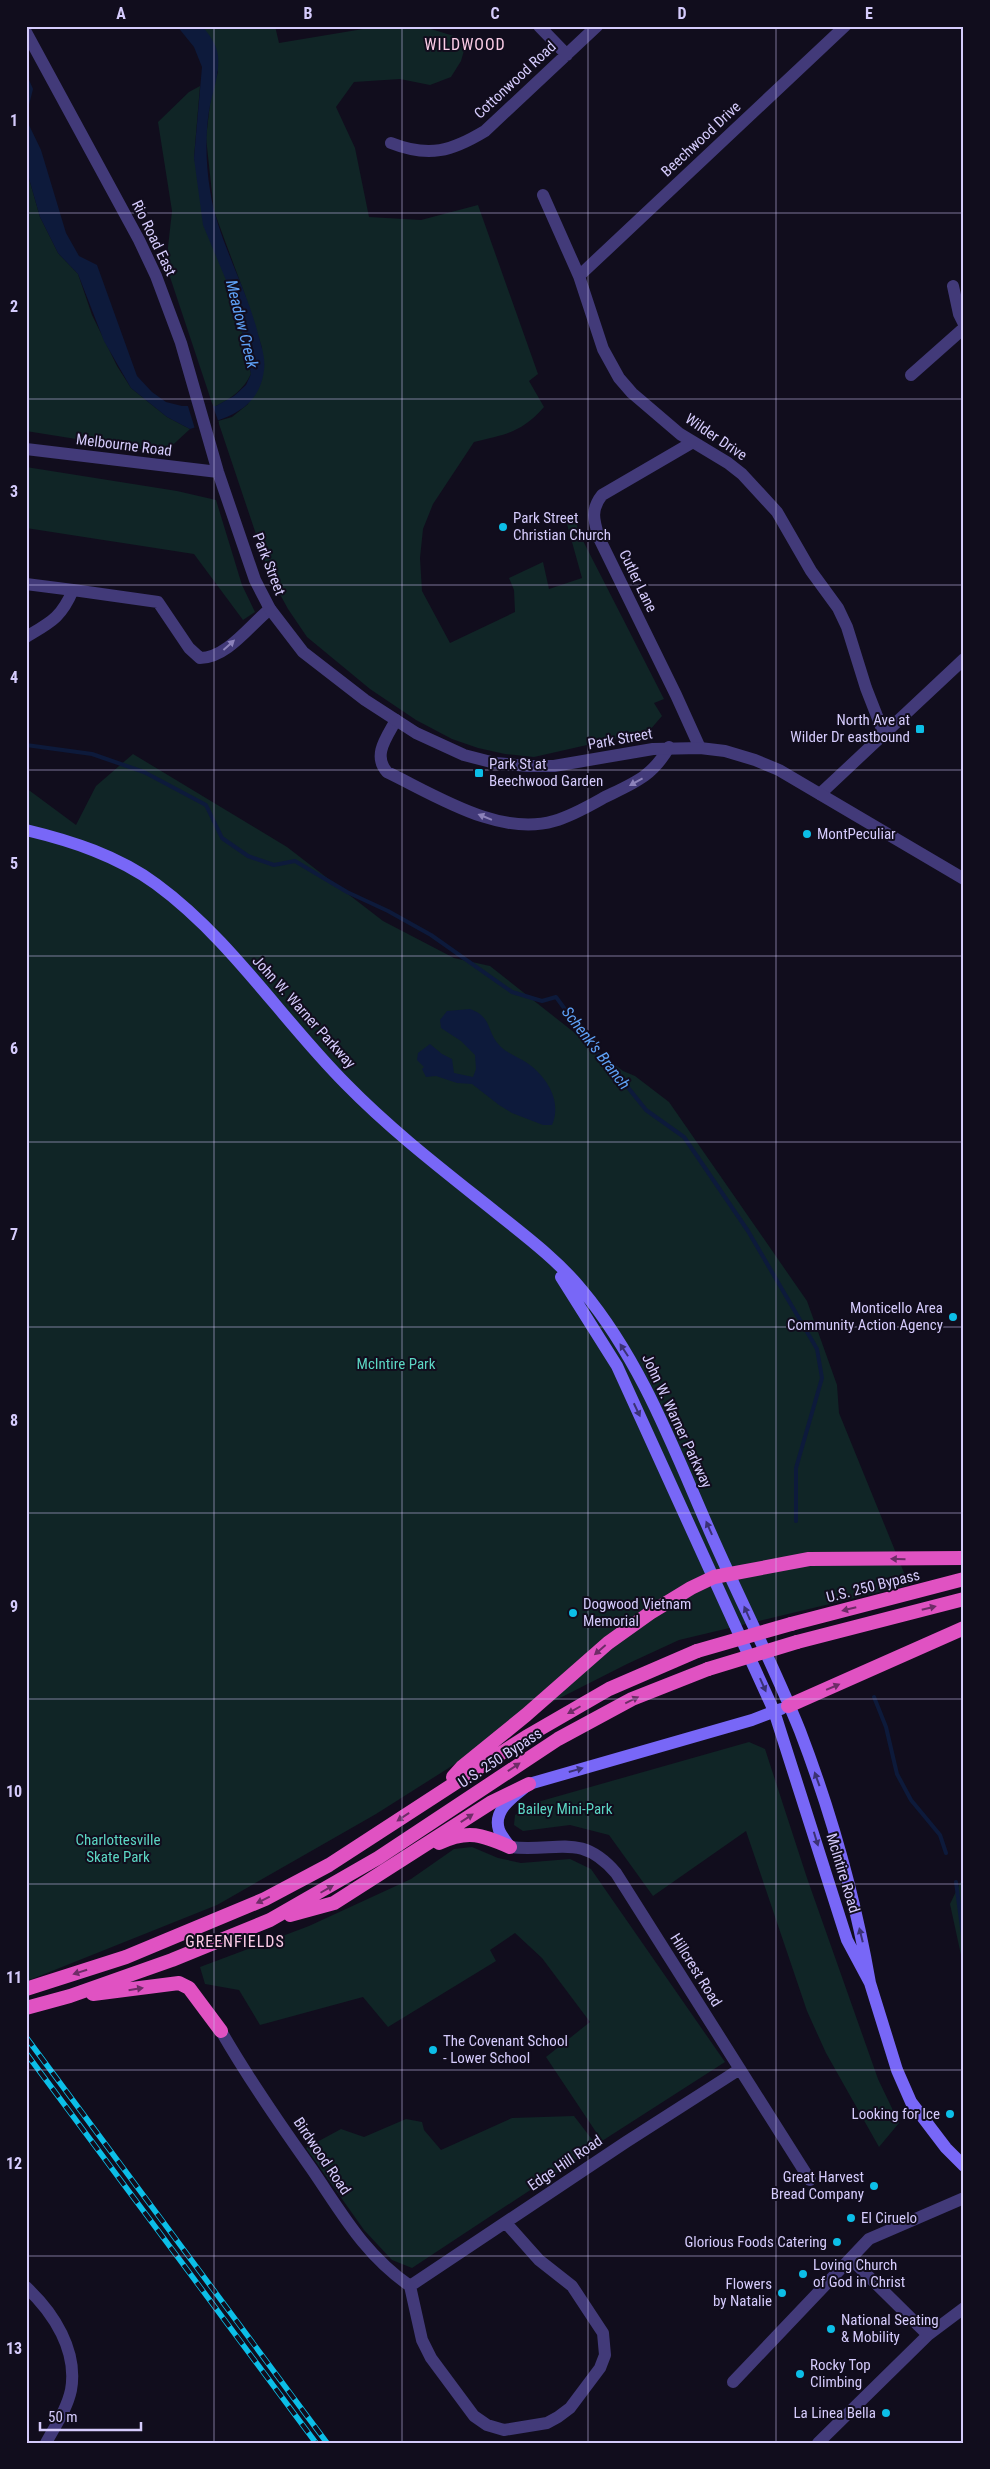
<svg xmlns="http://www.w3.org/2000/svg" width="990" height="2469" viewBox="0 0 990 2469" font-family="'Roboto Condensed',sans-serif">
  <rect width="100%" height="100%" fill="#110d1d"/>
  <path fill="#102526" d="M202 26H275L279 43 381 26H421L467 40 461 61 451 77 430 85 400 79 354 82 336 107 355 148 369 217 421 220 478 205 538 374 529 381 544 407C521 433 506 434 474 442L433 504 423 529 420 558 422 591 450 643 515 612 514 590 509 578 543 562 549 589 582 578 567 524 571 521H576L578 531 664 699 654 703 662 716 649 731 534 757 505 754 478 748 452 739 416 720 370 689 307 637 288 609 270 576 218 421 232 417 248 404 262 348 245 295 214 211 206 138 211 95 218 72Z
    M200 86 194 158 226 278 236 304 251 374C243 390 232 398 216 406H213L166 265 172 211 158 122 189 92Z
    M26 168 40 217 58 253 78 274 92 315 117 366 131 388 167 417 190 429 164 453 26 431Z
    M26 467 177 491 216 500 242 585 255 612 243 620 194 554 26 528Z
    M133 754 287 847 383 921 454 958 490 966 623 1071 635 1076 669 1102 807 1301 837 1385 839 1413 909 1585 679 1640 627 1664 556 1700 376 1814 217 1905 27 1981 26 788 76 825 96 786Z
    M749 1742 765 1749 807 1878 878 2079 899 2123 879 2147 826 2053 807 2011 746 1831 653 1896 609 1835 570 1825 523 1831 514 1825 515 1815 534 1803Z
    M472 1847 498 1858 521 1863 570 1859 591 1869 725 2062 602 2141 546 2057 590 2022 542 1958 515 1933 490 1950 496 1961 388 2027 363 1997 260 2025 239 1990 205 1984 200 1967 309 1926 411 1879 454 1849Z
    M964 1875V1969L950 1904Z
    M574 2116 597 2146 412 2268 392 2260 364 2230 306 2148 341 2129 364 2137 406 2119 422 2122 424 2130 441 2150 512 2118Z"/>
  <path fill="#0d1a3b" d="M177 26H202C209 34 217 45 218 56 220 74 212 93 209 111 205 137 206 165 210 190 217 238 244 282 257 330 260 342 266 357 264 370 259 412 223 419 190 429L167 417 131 388 104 341 78 274 58 253 40 217 26 168V73L33 89 28 109 29 125 41 150 66 233 79 256 97 265 137 376 152 392 166 402 182 406H216L234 396 246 385 251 374 236 304 203 225 194 158 202 67 194 47Z
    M470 1009C493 1017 486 1032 500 1046 509 1055 520 1057 530 1065 548 1079 562 1102 552 1125H543L512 1113 499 1105 472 1084 457 1083 436 1076 426 1077 422 1069 424 1067 417 1060 418 1053 430 1044 442 1054 452 1059 454 1073 473 1077 476 1069 475 1055 461 1041 441 1028 440 1020 447 1011Z"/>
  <path fill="#110d1d" d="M187 403 212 404 219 423 195 429Z"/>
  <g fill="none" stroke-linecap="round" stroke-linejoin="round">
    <path stroke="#0d1a3b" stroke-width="4" d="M26 745 92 754 144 772 206 805 222 838 248 856 274 865 295 861 347 892 388 911 431 935 512 992 542 1001 556 997 601 1058 622 1080 646 1110 684 1137 748 1231 817 1349 822 1378 796 1468V1521
      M874 1697 886 1727 897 1774 911 1800 940 1835 946 1853
      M956 1882 964 1943"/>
    <path stroke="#423a79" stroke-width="12" d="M539 26 567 55
      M391 143C429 158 452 151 485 131L597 26
      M543 195 579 276 603 349 619 378 632 393 680 434 728 463 742 474 777 512 811 571 838 608 847 627 866 688 884 734
      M579 276 845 26
      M953 286 959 314 964 324
      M911 375 964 328
      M693 442 602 495C590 510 594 521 599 538L676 695 700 748
      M26 584 73 590C61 618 51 622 26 637
      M73 590 158 602 189 648 200 658C227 658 250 625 270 609
      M396 720C387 737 372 755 387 772 435 795 499 837 554 821 572 816 589 806 605 797 634 783 653 776 669 747
      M820 794 964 659
      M510 1847C556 1853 580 1831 616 1873L810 2180
      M221 2031C248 2078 279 2123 311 2168 342 2213 363 2253 410 2286
      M851 2259 928 2335
      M410 2286 422 2340 431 2358 474 2416 487 2425 504 2430 547 2423 558 2417 570 2408 600 2368 605 2355 603 2333 572 2286 539 2260 506 2223
      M410 2286 626 2142 740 2069
      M26 2287C54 2313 78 2351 71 2390 67 2409 55 2426 46 2443
      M733 2382 869 2239 964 2198
      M818 2443 928 2335 964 2308"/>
    <path stroke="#423a79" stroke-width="12" d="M26 32 139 240 156 276 181 343 218 472 255 580 270 609 303 652 365 700 416 733 464 755 495 763 528 766H554L653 749 700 748 725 751 755 760 779 770 964 879
      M26 449 218 472"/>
    <path stroke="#7867f7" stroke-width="12" d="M26 830C72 841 118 856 156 884 231 939 282 1020 346 1084 390 1129 439 1167 488 1206 520 1232 556 1258 582 1290 642 1362 674 1450 711 1534 740 1600 773 1664 800 1731 831 1812 855 1897 870 1983
      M561 1277 617 1366 774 1711 847 1940 870 1983 897 2070 911 2102 946 2148 964 2166
      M510 1847C507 1842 501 1836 499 1830 492 1809 516 1795 529 1784L752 1720 781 1709"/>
    <path stroke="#e052c2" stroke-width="14" d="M791 1624 964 1579
      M797 1642 964 1599
      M788 1706 964 1628
      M453 1777 462 1767 526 1715 608 1643 650 1613 691 1588 714 1577 809 1559 964 1558
      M439 1843C468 1829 483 1835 510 1847
      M290 1915 334 1903 492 1802 529 1784
      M26 1989 126 1957 265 1899 329 1865 526 1737 609 1689 697 1651
      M93 1994 179 1983 189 1988 221 2031
      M26 2008 70 1996 172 1960 270 1920 378 1858 558 1739 632 1699 708 1669"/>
    <defs>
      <path id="rail" d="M26 2037 327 2443
        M26 2053 316 2443"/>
    </defs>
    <use href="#rail" stroke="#0cbee7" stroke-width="5.5"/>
    <use href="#rail" stroke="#110d1d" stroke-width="4" stroke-dasharray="11" stroke-linecap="butt"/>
    <path stroke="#e052c2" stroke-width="14" d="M697 1651 791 1624
      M708 1669 797 1642"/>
  </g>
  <defs><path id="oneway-solid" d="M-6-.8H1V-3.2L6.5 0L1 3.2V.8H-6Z" transform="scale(1.25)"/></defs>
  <g fill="#8c82ba">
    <use href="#oneway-solid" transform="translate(229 645) rotate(-42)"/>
    <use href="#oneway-solid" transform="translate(636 782) rotate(151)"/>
    <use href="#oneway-solid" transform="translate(485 817) rotate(-158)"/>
  </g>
  <g fill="#3a3174">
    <use href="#oneway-solid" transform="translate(624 1350) rotate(-123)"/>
    <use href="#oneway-solid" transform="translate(637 1410) rotate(65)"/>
    <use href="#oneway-solid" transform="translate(709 1528) rotate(-114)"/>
    <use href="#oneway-solid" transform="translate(747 1613) rotate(-114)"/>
    <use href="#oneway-solid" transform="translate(763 1685) rotate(66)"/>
    <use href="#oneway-solid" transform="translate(576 1770) rotate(-16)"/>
    <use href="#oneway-solid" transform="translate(817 1779) rotate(-110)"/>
    <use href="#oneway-solid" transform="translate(816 1839) rotate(73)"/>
    <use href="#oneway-solid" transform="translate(861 1935) rotate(-104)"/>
  </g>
  <g fill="#6e2c67">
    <use href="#oneway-solid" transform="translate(898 1559) rotate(-178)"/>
    <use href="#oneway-solid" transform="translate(929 1608) rotate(-14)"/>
    <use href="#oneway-solid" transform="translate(849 1609) rotate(166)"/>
    <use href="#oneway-solid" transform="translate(600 1650) rotate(139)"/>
    <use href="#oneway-solid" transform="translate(833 1687) rotate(-23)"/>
    <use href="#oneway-solid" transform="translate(632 1700) rotate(-26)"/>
    <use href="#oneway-solid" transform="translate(574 1710) rotate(150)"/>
    <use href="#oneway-solid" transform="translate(514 1767) rotate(-34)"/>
    <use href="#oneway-solid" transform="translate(403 1817) rotate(146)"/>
    <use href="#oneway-solid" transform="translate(467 1818) rotate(-33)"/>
    <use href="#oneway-solid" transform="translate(327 1889) rotate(-30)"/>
    <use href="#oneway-solid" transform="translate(263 1900) rotate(154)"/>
    <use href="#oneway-solid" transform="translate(80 1972) rotate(162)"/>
    <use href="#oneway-solid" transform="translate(136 1989) rotate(-9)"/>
  </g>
  <path fill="none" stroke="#d5cbfc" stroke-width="1" stroke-opacity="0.55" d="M214 26V2443M402 26V2443M588 26V2443M776 26V2443M26 213H964M26 399H964M26 585H964M26 770H964M26 956H964M26 1142H964M26 1327H964M26 1513H964M26 1699H964M26 1884H964M26 2070H964M26 2256H964"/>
  <g fill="#0cbee7" stroke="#110d1d" stroke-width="2">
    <circle cx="503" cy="527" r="5"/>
    <rect x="915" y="724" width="10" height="10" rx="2.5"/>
    <rect x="474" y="768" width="10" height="10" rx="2.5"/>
    <circle cx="807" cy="834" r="5"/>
    <circle cx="953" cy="1317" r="5"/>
    <circle cx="573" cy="1613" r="5"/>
    <circle cx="433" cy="2050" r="5"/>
    <circle cx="950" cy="2114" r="5"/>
    <circle cx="874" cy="2186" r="5"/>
    <circle cx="851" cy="2218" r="5"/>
    <circle cx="837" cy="2242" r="5"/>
    <circle cx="803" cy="2274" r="5"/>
    <circle cx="782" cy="2293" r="5"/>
    <circle cx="831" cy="2329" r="5"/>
    <circle cx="800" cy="2374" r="5"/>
    <circle cx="886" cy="2413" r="5"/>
  </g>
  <g text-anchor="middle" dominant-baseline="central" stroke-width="4" stroke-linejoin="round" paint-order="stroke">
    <g font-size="15" fill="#d5cbfc" stroke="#110d1d">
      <text transform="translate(515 80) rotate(-43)">Cottonwood Road</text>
      <text transform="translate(701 139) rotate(-43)">Beechwood Drive</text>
      <text transform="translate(154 238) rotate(64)">Rio Road East</text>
      <text transform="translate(716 437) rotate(34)">Wilder Drive</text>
      <text transform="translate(124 445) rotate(7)">Melbourne Road</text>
      <text transform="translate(269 564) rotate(69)">Park Street</text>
      <text transform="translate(638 581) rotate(64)">Cutler Lane</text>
      <text transform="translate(620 739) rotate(-10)">Park Street</text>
      <text transform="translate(304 1012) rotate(48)">John W. Warner Parkway</text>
      <text transform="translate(677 1421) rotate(65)">John W. Warner Parkway</text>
      <text transform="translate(873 1586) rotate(-14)">U.S. 250 Bypass</text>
      <text transform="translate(500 1758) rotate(-33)">U.S. 250 Bypass</text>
      <text transform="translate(843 1873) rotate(73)">McIntire Road</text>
      <text transform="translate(696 1970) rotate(58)">Hillcrest Road</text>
      <text transform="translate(322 2156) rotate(56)">Birdwood Road</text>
      <text transform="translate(565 2163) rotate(-34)">Edge Hill Road</text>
    </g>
    <g font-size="15" fill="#d5cbfc" stroke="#110d1d" text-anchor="start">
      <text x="513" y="518">Park Street<tspan x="513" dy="17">Christian Church</tspan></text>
      <text x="910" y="720" text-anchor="end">North Ave at<tspan x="910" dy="17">Wilder Dr eastbound</tspan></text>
      <text x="489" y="764">Park St at<tspan x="489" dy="17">Beechwood Garden</tspan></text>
      <text x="817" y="834">MontPeculiar</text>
      <text x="943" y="1308" text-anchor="end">Monticello Area<tspan x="943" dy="17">Community Action Agency</tspan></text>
      <text x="583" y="1604">Dogwood Vietnam<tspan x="583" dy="17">Memorial</tspan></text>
      <text x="443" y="2041">The Covenant School<tspan x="443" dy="17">- Lower School</tspan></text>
      <text x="940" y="2114" text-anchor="end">Looking for Ice</text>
      <text x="864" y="2177" text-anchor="end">Great Harvest<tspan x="864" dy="17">Bread Company</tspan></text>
      <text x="861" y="2218">El Ciruelo</text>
      <text x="827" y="2242" text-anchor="end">Glorious Foods Catering</text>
      <text x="813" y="2265">Loving Church<tspan x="813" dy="17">of God in Christ</tspan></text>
      <text x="772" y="2284" text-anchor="end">Flowers<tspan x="772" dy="17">by Natalie</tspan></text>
      <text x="841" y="2320">National Seating<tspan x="841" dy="17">&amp; Mobility</tspan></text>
      <text x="810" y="2365">Rocky Top<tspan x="810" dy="17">Climbing</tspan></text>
      <text x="876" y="2413" text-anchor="end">La Linea Bella</text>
    </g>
    <g font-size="15" fill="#5cd7c4" stroke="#110d1d">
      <text x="396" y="1364">McIntire Park</text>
      <text x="565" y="1809">Bailey Mini-Park</text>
      <text x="118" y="1840">Charlottesville<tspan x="118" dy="17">Skate Park</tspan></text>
    </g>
    <g font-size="16" letter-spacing="1" fill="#fccde7" stroke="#110d1d">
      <text x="465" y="44">WILDWOOD</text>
      <text x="235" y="1941">GREENFIELDS</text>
    </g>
    <g font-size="16" font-style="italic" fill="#5fa2f7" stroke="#110d1d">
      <text transform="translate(242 324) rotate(76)">Meadow Creek</text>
      <text transform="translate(596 1048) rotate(52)">Schenk's Branch</text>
    </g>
  </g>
  <rect width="990" height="2469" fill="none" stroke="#110d1d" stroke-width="55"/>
  <path d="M40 2422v8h101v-8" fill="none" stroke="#d5cbfc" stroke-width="2.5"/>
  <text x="48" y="2422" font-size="15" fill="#d5cbfc" stroke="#110d1d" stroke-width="4" paint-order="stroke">50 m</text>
  <rect x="28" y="28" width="934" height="2414" fill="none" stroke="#d5cbfc" stroke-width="2"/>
  <g font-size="16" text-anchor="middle" font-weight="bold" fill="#d5cbfc">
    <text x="121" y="19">A</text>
    <text x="308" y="19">B</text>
    <text x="495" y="19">C</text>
    <text x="682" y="19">D</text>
    <text x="869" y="19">E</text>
    <text x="14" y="126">1</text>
    <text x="14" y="312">2</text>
    <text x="14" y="497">3</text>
    <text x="14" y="683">4</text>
    <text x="14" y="869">5</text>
    <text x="14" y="1054">6</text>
    <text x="14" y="1240">7</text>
    <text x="14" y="1426">8</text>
    <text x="14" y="1612">9</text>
    <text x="14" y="1797">10</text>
    <text x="14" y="1983">11</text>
    <text x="14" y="2169">12</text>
    <text x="14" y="2354">13</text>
  </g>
</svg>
